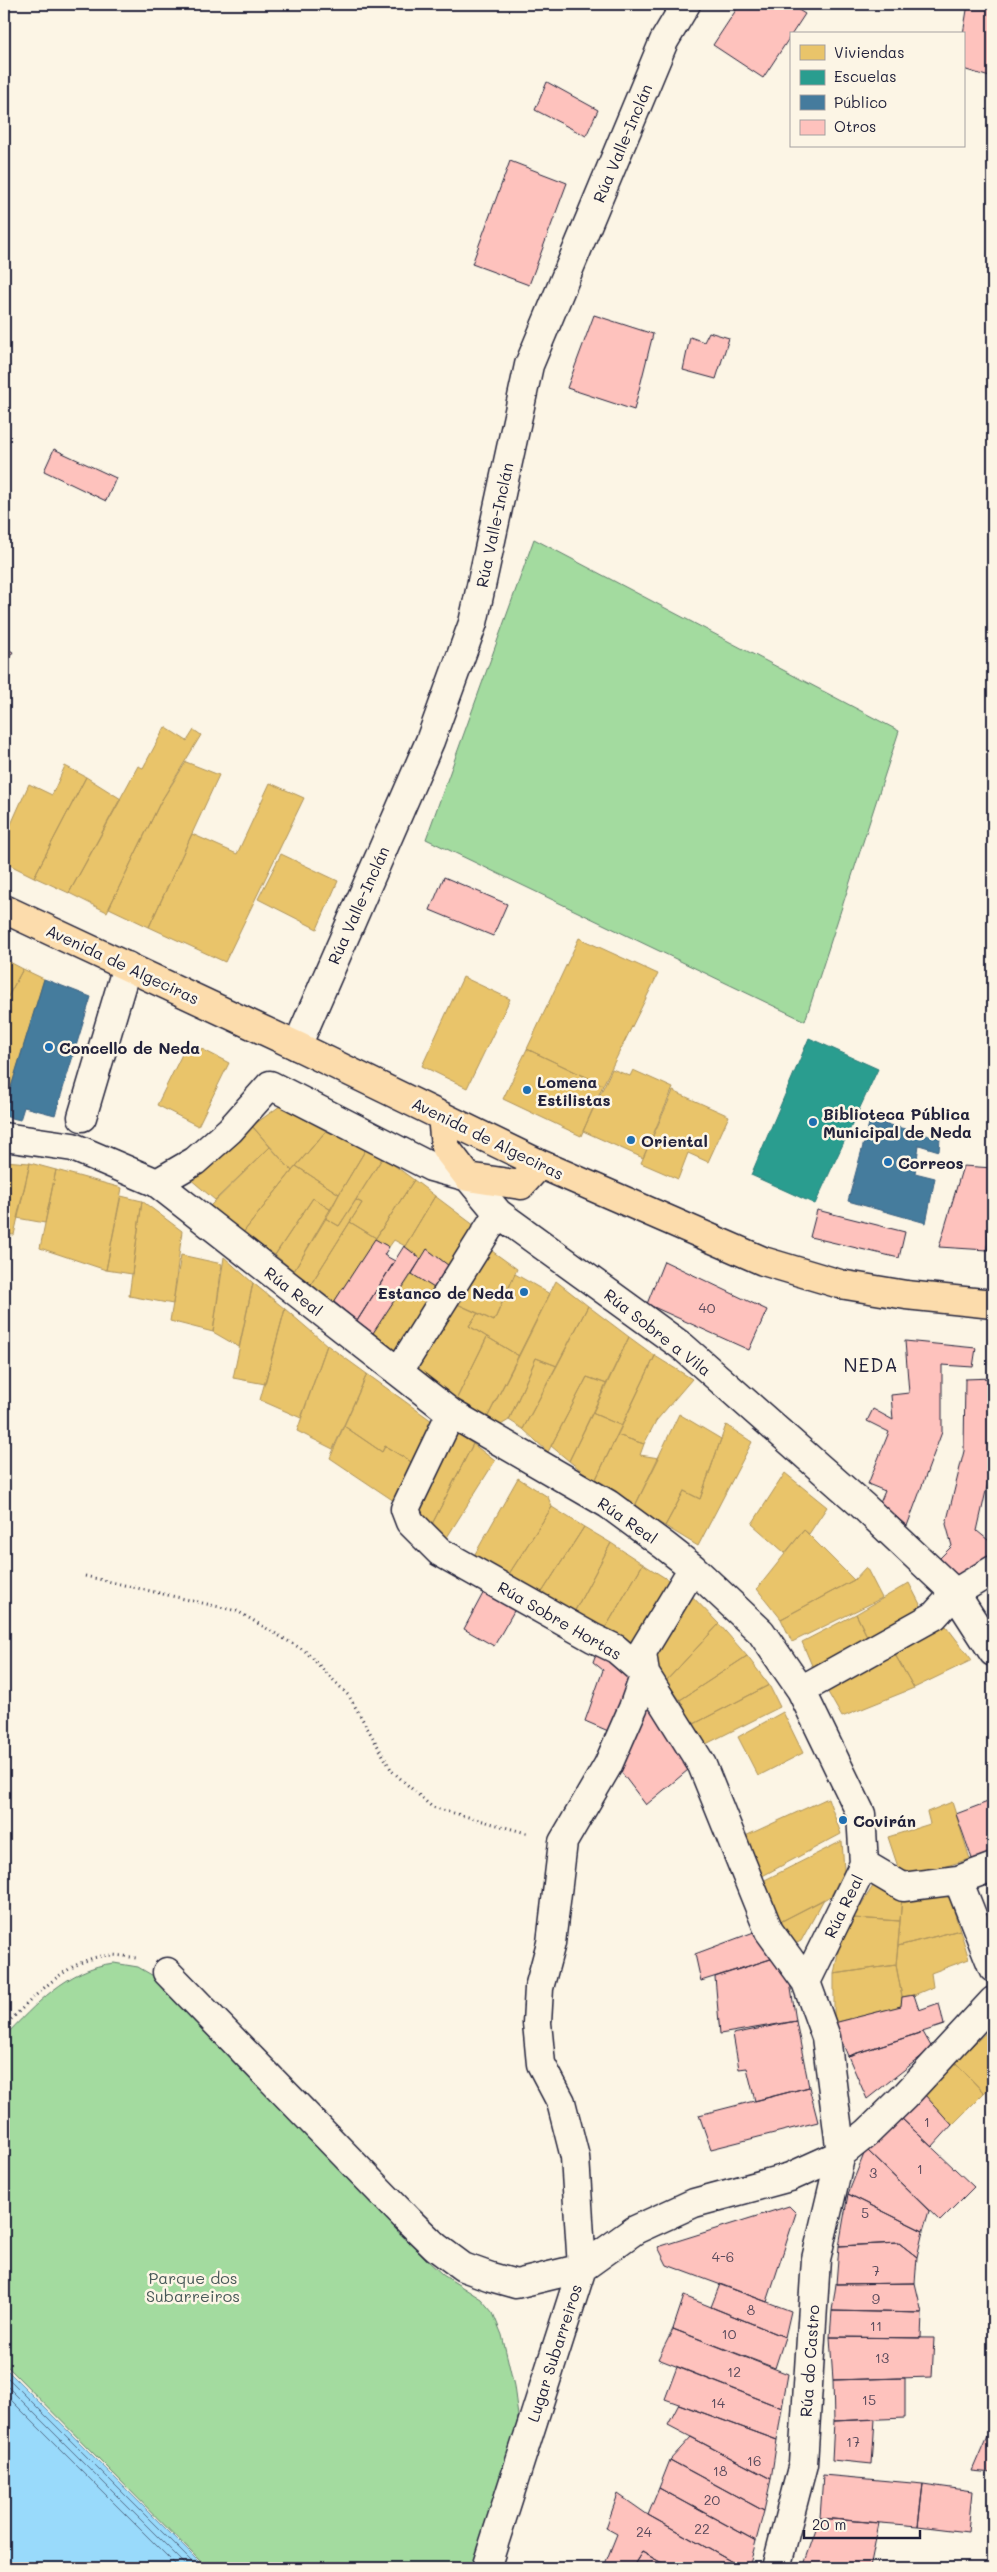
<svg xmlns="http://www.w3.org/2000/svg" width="997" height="2572" viewBox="0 0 997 2572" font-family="Mali,sans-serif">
  <rect width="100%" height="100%" fill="#fcf5e5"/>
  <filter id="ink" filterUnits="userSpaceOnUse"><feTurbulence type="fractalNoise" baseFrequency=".02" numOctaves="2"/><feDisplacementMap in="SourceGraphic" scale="10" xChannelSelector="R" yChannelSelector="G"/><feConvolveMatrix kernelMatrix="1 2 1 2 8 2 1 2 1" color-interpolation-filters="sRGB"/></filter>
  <g filter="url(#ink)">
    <path fill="#a3db9f" stroke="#627e6d" d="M534 539 899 731 805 1021 426 839Z
      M114 1963 138 1967 169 1985 426 2259 443 2275 481 2299 493 2313 502 2335 514 2386 518 2416 514 2450 474 2568H207L4 2363V2037C34 2006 68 1968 114 1963Z"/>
    <path fill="#99dafb" stroke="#6990ae" d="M4 2367 205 2568H4Z"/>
    <path fill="#e9c46a" stroke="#ad935c" d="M165 727 187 741 194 730 201 735 160 803 107 912 69 893 138 766 143 768Z
      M186 762 219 775 149 927 109 908 160 803Z
      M65 766 86 777 34 877 4 862V840L29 784 52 795Z
      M86 777 121 799 69 893 34 877Z
      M270 783 304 798 225 962 149 927 192 834 237 854Z
      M281 854 338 881 317 929 258 899Z
      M579 938 658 974 603 1085 527 1049Z
      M4 959 23 969 4 1004Z
      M23 969 44 979 8 1097 4 1096V1004Z
      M463 977 510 999 467 1088 422 1066Z
      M188 1042 229 1063 198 1126 157 1105Z
      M527 1049 603 1085 581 1136 503 1099Z
      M612 1069 630 1076 633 1070 673 1088 643 1158 583 1131Z
      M673 1091 729 1116 708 1162 688 1153 678 1179 641 1163Z
      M280 1106 326 1131 292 1171 252 1126Z
      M252 1126 270 1147 215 1200 183 1173Z
      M326 1131 366 1149 339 1194 296 1166Z
      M270 1147 292 1171 242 1234 208 1208Z
      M366 1149 383 1157 339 1226 325 1218Z
      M383 1157 414 1180 376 1238 350 1222 362 1203 356 1200Z
      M4 1161 30 1163 14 1235 4 1234Z
      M30 1163 56 1170 45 1223 17 1218Z
      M296 1166 339 1194 331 1210 313 1198 275 1255 242 1234Z
      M56 1170 122 1188 106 1270 40 1248Z
      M414 1180 435 1196 405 1246 394 1240 389 1247 375 1239Z
      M121 1196 142 1201 132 1274 106 1270Z
      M435 1196 479 1229 453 1269 427 1249 421 1259 405 1246Z
      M313 1198 331 1210 294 1271 275 1255Z
      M356 1200 362 1203 311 1284 294 1271 325 1218 339 1226Z
      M142 1201 182 1231 173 1304 129 1296Z
      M350 1222 376 1238 334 1302 311 1284Z
      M485 1246 517 1269 494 1321 455 1303Z
      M181 1255 222 1264 213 1332 170 1321Z
      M224 1257 253 1283 239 1347 213 1332Z
      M412 1274 439 1291 398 1353 373 1333Z
      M515 1274 550 1294 519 1356 469 1326 478 1313 494 1321Z
      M556 1281 588 1306 557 1366 536 1358 509 1420 499 1426 487 1418Z
      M253 1283 285 1309 265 1384 233 1378Z
      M455 1303 478 1313 469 1326 487 1337 456 1400 416 1373Z
      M588 1306 629 1337 607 1384 587 1377 548 1452 523 1429Z
      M285 1309 327 1345 301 1418 260 1400Z
      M487 1337 519 1356 487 1418 456 1400Z
      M629 1337 655 1356 622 1426 592 1413Z
      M327 1345 367 1374 333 1449 297 1431Z
      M655 1356 692 1379 656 1421 644 1444 617 1435Z
      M536 1358 557 1366 523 1429 509 1420Z
      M367 1374 432 1421 413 1463 385 1446 382 1452 344 1426Z
      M587 1377 607 1384 569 1461 551 1446Z
      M592 1413 622 1426 595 1481 569 1461Z
      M679 1414 721 1439 700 1499 684 1491 665 1526 634 1508Z
      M726 1425 752 1442 698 1546 665 1526 684 1491 700 1499Z
      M344 1426 382 1452 385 1446 413 1463 397 1503 330 1458Z
      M452 1430 473 1444 428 1532 410 1514Z
      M617 1435 644 1444 640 1455 659 1458 634 1508 595 1481Z
      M473 1444 495 1461 444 1542 428 1532Z
      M785 1473 827 1507 809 1534 804 1530 785 1553 752 1524Z
      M518 1478 548 1497 552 1507 507 1577 471 1561Z
      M552 1507 584 1527 539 1597 507 1577Z
      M584 1527 611 1543 571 1618 539 1597Z
      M804 1530 854 1580 781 1619 757 1589Z
      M611 1543 643 1564 603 1632 571 1618Z
      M643 1564 670 1581 628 1648 603 1632Z
      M866 1567 882 1598 792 1642 781 1619 854 1580Z
      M909 1583 924 1612 869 1640 856 1614Z
      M686 1590 719 1624 666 1681 655 1672 646 1655Z
      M856 1614 869 1640 813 1668 802 1642Z
      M719 1624 747 1656 680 1700 666 1681Z
      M946 1626 972 1660 914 1688 893 1651Z
      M893 1651 914 1688 842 1717 825 1687Z
      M747 1656 769 1685 692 1725 680 1700Z
      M769 1685 780 1707 702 1746 692 1725Z
      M783 1712 803 1753 758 1776 738 1737Z
      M828 1798 841 1834 753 1881 741 1838Z
      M952 1802 970 1859 902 1879 888 1837 930 1824 927 1812Z
      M842 1841 844 1870 831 1896 778 1923 757 1884Z
      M873 1886 902 1897 900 1921 853 1918Z
      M948 1893 960 1930 898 1946 902 1897Z
      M824 1899 801 1941 789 1947 778 1923Z
      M853 1918 900 1921 896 1965 834 1974 839 1947Z
      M960 1930 969 1959 931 1973 933 1987 914 1995 902 1997 896 1965 898 1946Z
      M896 1965 902 1997 901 2006 834 2023V1974Z
      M993 2026V2085L984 2093 955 2062Z
      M955 2062 984 2093 952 2125 924 2094Z"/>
    <path fill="#2a9d8f" stroke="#287876" d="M809 1038 878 1069 815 1204 751 1175Z"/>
    <path fill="#457b9d" stroke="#3a6080" d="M44 979 91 997 55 1115 24 1107 20 1120 4 1116V1096L8 1097Z
      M870 1120 940 1138 939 1151 919 1145 915 1173 935 1178 926 1223 848 1201Z"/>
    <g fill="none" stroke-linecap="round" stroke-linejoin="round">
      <path stroke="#526c88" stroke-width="1" d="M4 2374 198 2568
        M4 2383 189 2568
        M4 2393 179 2568"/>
    </g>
    <path fill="#fec2bd" stroke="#22223b" d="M740 4H789L805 14 763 78 713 45Z
      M968 4H993V78L963 69V34Z
      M547 82 598 110 586 136 535 110Z
      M510 161 567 183 529 285 472 264Z
      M594 315 653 334 634 410 567 388Z
      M709 332 729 338 716 379 683 370 690 337 704 342Z
      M54 449 116 478 106 501 44 471Z
      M4 647 13 652 4 665Z
      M444 877 507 904 493 936 430 910Z
      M963 1166 993 1168 987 1250 939 1247Z
      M993 1178V1250H987Z
      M817 1210 905 1232 899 1258 810 1237Z
      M375 1239 389 1247 384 1255 395 1261 357 1321 334 1302Z
      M404 1246 421 1259 373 1333 357 1321Z
      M427 1249 453 1269 439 1291 412 1274Z
      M664 1261 767 1310 749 1350 647 1304Z
      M905 1341 976 1348 973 1367 942 1365V1432L907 1526 880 1503 885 1491 868 1484 889 1432 867 1421 873 1409 893 1420 891 1395 909 1393Z
      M993 1378V1460L977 1531 993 1544V1562L962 1582 938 1560 952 1546 946 1524 964 1451 965 1379Z
      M487 1586 518 1604 494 1646 464 1629Z
      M599 1645 635 1671 613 1733 585 1721 603 1670 593 1662Z
      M651 1697 694 1765 646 1805 615 1764Z
      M993 1800V1860L975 1867 956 1814Z
      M762 1929 777 1957 701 1981 695 1954Z
      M777 1957 790 1982 796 2021 720 2034 715 1977Z
      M914 1995 919 2010 939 2003 944 2025 848 2056 834 2023 901 2006 902 1997Z
      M796 2021 809 2087 755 2101 747 2068 739 2069 733 2034Z
      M923 2032 932 2048 867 2099 848 2056Z
      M809 2087 818 2122 711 2149 699 2115Z
      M924 2094 952 2125 932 2147 900 2117Z
      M900 2117 974 2187 940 2221 866 2149Z
      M866 2149 929 2211 923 2231 848 2194Z
      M848 2194 923 2231 917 2257 899 2243 839 2246Z
      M789 2206 796 2213 767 2302 667 2265 658 2247Z
      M899 2243 917 2257 915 2283 836 2284 839 2246Z
      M915 2283 922 2313 832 2311 836 2284Z
      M720 2284 791 2311 785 2337 711 2307Z
      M684 2296 785 2337 775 2368 673 2329Z
      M832 2311 922 2313 921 2338 830 2337Z
      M673 2329 788 2374 782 2408 658 2359Z
      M830 2337 934 2338 932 2377 833 2380Z
      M677 2367 782 2408 777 2440 665 2399Z
      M905 2378V2418L834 2421 833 2380Z
      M679 2404 777 2440 771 2479 668 2425Z
      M875 2419 872 2464 832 2460 834 2421Z
      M993 2422V2473L972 2471Z
      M691 2437 771 2479 764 2511 670 2460Z
      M670 2460 764 2511 756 2541 659 2488Z
      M823 2475 923 2484 918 2526 820 2518Z
      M923 2484 972 2491 968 2532 918 2526Z
      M659 2488 756 2541 749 2568H743L648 2515Z
      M618 2494 648 2515 743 2568H671L642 2552 632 2568H610L605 2564 617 2534 606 2528Z
      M820 2518 879 2523 870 2568H827L804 2565Z
      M642 2552 671 2568H632Z"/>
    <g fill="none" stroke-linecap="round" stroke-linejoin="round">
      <defs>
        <path id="minor" d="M297 1046 430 741 473 623 529 365 664 41 686 4
          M82 1117 127 966
          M4 1137 73 1147 157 1183 451 1413 608 1504 665 1546 693 1568 761 1632 801 1690 861 1814 864 1864 806 1982 826 2037 841 2154 816 2259 803 2464 776 2568
          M157 1183 195 1161 230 1130 270 1085 431 1167 468 1177 498 1213 683 1347 862 1505 955 1593 993 1652
          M399 1371 498 1213
          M451 1413 405 1509 410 1522 440 1552 593 1638 616 1649 645 1674 702 1765 769 1931 806 1982
          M801 1690 934 1616 955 1593 993 1570
          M864 1864 903 1887 958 1880
          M993 1867 958 1880 993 1968
          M167 1972 410 2222 436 2247 463 2267 491 2277 516 2284 582 2268
          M582 2268 575 2157 561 2102 541 2064 537 2023 539 1988 551 1943 563 1842 608 1765 633 1708 645 1674 642 1652 693 1568
          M486 2568 582 2268 635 2230 694 2203 790 2177 841 2154 867 2133 904 2097 993 2001"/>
        <path id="major" d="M4 909 297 1046 540 1164 763 1261 840 1284 906 1295 993 1304
          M442 1116 445 1147 468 1177 521 1185 540 1164"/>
      </defs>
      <use href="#minor" stroke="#22223b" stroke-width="31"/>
      <use href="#major" stroke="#22223b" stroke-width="31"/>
      <path stroke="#22223b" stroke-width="3" stroke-dasharray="1 4" stroke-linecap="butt" d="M85 1576 237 1611 305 1651 349 1696 392 1771 432 1807 530 1834
        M4 2026C32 2000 62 1964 101 1956 112 1954 125 1956 136 1958"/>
      <use href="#minor" stroke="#fcf5e5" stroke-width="28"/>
      <use href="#major" stroke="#fcdcac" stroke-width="28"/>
    </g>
  </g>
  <g fill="#1f6fb2" stroke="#fcf5e5" stroke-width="2">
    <circle cx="49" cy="1047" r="5"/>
    <circle cx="527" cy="1090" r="5"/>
    <circle cx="813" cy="1122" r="5"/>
    <circle cx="631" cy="1140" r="5"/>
    <circle cx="888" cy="1162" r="5"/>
    <circle cx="524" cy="1292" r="5"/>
    <circle cx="843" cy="1820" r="5"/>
  </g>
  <g text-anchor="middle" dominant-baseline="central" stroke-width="5" stroke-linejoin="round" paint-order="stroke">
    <g font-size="14" fill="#594a5c">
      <text x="707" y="1307">40</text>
      <text x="927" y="2121">1</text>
      <text x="920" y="2168">1</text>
      <text x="873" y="2172">3</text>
      <text x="865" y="2212">5</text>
      <text x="723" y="2256">4-6</text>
      <text x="876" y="2270">7</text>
      <text x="876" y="2298">9</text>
      <text x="751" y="2309">8</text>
      <text x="876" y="2325">11</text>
      <text x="729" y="2333">10</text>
      <text x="882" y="2357">13</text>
      <text x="734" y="2371">12</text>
      <text x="869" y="2399">15</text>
      <text x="718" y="2402">14</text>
      <text x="853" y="2441">17</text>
      <text x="754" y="2460">16</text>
      <text x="720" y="2470">18</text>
      <text x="712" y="2499">20</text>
      <text x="702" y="2528">22</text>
      <text x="644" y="2531">24</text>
    </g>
    <g font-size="16" fill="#22223b" stroke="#fcf5e5">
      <text transform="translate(622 143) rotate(-67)">Rúa Valle-Inclán</text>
      <text transform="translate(494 525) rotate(-78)">Rúa Valle-Inclán</text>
      <text transform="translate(358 905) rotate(-66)">Rúa Valle-Inclán</text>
      <text transform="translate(123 964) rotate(25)">Avenida de Algeciras</text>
      <text transform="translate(488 1138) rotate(26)">Avenida de Algeciras</text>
      <text transform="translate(294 1291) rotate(38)">Rúa Real</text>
      <text transform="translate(658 1332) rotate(38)">Rúa Sobre a Vila</text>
      <text transform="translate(628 1520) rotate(35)">Rúa Real</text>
      <text transform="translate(560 1620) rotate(30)">Rúa Sobre Hortas</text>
      <text transform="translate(843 1906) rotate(-64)">Rúa Real</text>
      <text transform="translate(554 2353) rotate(-72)">Lugar Subarreiros</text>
      <text transform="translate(809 2361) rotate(-86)">Rúa do Castro</text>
    </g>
    <g font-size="16" font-weight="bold" fill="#22223b" stroke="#fcf5e5" text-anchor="start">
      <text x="59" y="1047">Concello de Neda</text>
      <text x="537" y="1081">Lomena<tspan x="537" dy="18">Estilistas</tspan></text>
      <text x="823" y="1113">Biblioteca Pública<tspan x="823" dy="18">Municipal de Neda</tspan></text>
      <text x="641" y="1140">Oriental</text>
      <text x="898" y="1162">Correos</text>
      <text x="514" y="1292" text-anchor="end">Estanco de Neda</text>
      <text x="853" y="1820">Covirán</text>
    </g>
    <g font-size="16" fill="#495a59" stroke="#fcf5e5">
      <text x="193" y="2277">Parque dos<tspan x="193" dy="18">Subarreiros</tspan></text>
    </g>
    <g font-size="19" letter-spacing="1" fill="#22223b" stroke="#fcf5e5">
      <text x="871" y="1364">NEDA</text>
    </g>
  </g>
  <rect width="997" height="2572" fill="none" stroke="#fcf5e5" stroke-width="20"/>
  <rect x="10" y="10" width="977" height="2552" fill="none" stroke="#22223b" stroke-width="2" filter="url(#ink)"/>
  <rect x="790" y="32" width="175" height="115" fill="#fcf5e5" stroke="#a5a1a1"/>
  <rect x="800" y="45" width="25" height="15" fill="#e9c46a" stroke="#a5a1a1"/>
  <text x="834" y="58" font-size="15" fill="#22223b">Viviendas</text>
  <rect x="800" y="70" width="25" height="15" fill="#2a9d8f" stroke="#a5a1a1"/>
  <text x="834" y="82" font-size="15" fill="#22223b">Escuelas</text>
  <rect x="800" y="95" width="25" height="15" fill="#457b9d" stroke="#a5a1a1"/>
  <text x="834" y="108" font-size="15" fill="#22223b">Público</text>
  <rect x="800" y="120" width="25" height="15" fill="#fec2bd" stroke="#a5a1a1"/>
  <text x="834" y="132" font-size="15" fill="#22223b">Otros</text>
  <path d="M804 2530v8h116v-8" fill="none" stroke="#22223b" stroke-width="2.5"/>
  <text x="812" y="2530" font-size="15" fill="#22223b" stroke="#fcf5e5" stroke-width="4" paint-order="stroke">20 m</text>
</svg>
